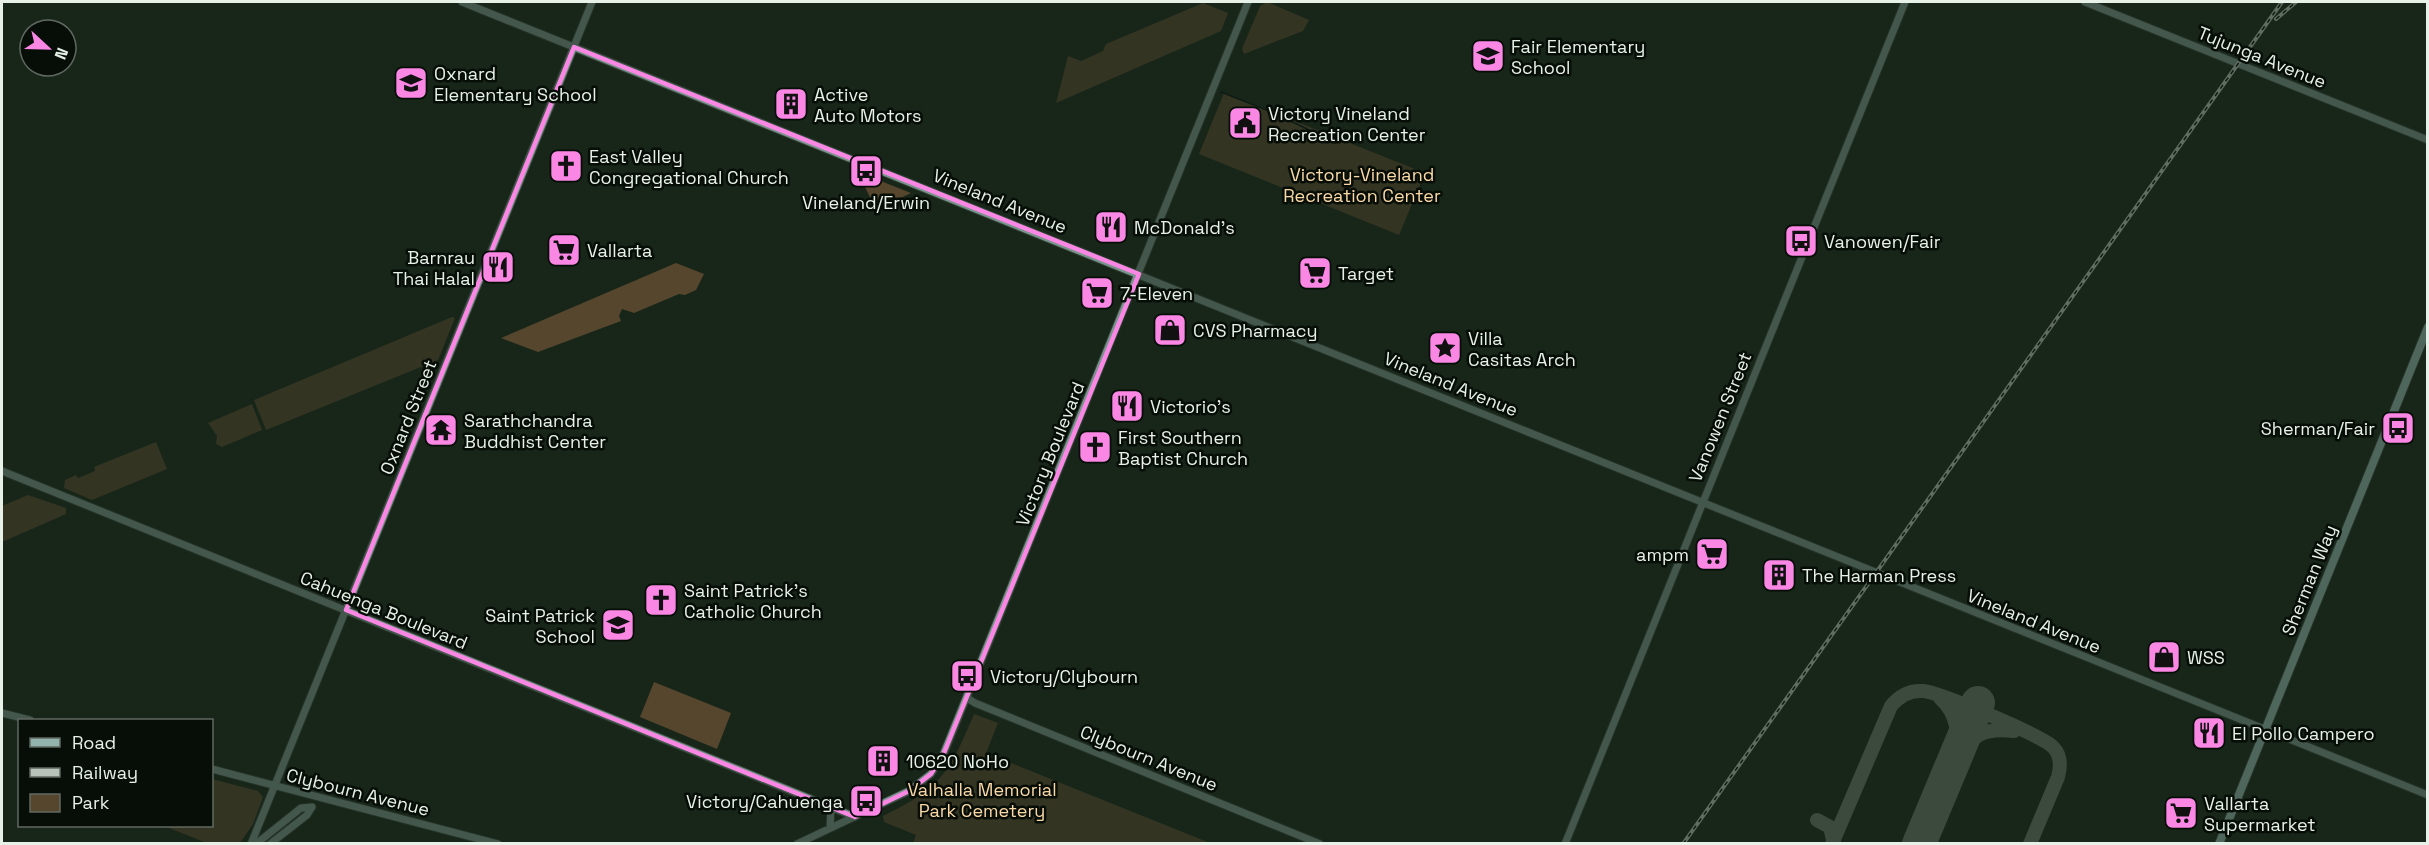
<svg xmlns="http://www.w3.org/2000/svg" width="2429" height="845" viewBox="0 0 2429 845" font-family="'Space Grotesk',sans-serif">
  <rect width="100%" height="100%" fill="#182619"/>
  <path fill="#56462e" d="M1267 2 1309 20 1303 31 1244 54 1242 49 1260 6Z
    M1203 3 1228 13 1221 31 1056 103 1068 56 1081 61 1103 51 1106 44Z
    M1224 93 1425 173 1399 235 1199 154Z
    M858 172 911 193 876 210Z
    M676 263 704 274 696 290 685 295 679 294 634 313 622 309 619 316 621 321 538 352 501 338Z
    M452 317 455 318 438 360 266 430 254 400Z
    M252 404 262 430 222 447 216 444 217 436 208 423Z
    M156 442 167 469 92 500 64 488 65 480 76 475 78 478 95 471 94 467Z
    M28 495 66 508V514L2 542V506Z
    M654 682 731 713 717 749 640 717Z
    M974 714 998 723 986 753 1210 843H913L916 835 884 822 883 816C942 787 949 773 974 714Z
    M212 779 258 791 263 797 253 824 240 843H207L164 826H212Z"/>
  <g fill="none" stroke-linecap="round" stroke-linejoin="round">
    <path stroke="#000f13" stroke-width="1.5" d="M1221 92 1274 113 1336 143"/>
    <path stroke="#687468" stroke-width="14" d="M1940 698C1958 714 1959 735 1955 757
      M1954 761C1974 736 1980 727 2014 731
      M1817 820 1830 827 1833 840
      M1832 844 1891 706C1899 696 1909 690 1923 691 1939 692 2043 736 2053 747 2061 755 2061 766 2058 777L2030 844"/>
    <path stroke="#687468" stroke-width="34" d="M1919 844 1978 703"/>
    <defs>
      <path id="secondary" d="M462 2 2428 795
        M2085 2 2428 140
        M2 471 855 817
        M967 698 975 703 1320 844
        M2 713 30 720
        M212 769 498 844
        M830 828 831 808
        M251 844 592 2
        M256 844 301 808 312 807
        M270 844 307 815 312 807
        M797 844 909 791 931 774 944 753 1248 2
        M1565 844 1905 2"/>
      <path id="primary" d="M2219 844 2428 327"/>
    </defs>
    <use href="#secondary" stroke="#354236" stroke-width="9"/>
    <use href="#primary" stroke="#354236" stroke-width="10"/>
    <use href="#secondary" stroke="#79938d" stroke-width="7"/>
    <use href="#primary" stroke="#91b3ab" stroke-width="8"/>
    <defs>
      <path id="rail" d="M2276 19 2296 2
        M1683 844 2282 2"/>
    </defs>
    <use href="#rail" stroke="#b7c2b8" stroke-width="4"/>
    <use href="#rail" stroke="#070d07" stroke-width="1.5" stroke-dasharray="4.5" stroke-linecap="butt"/>
  </g>
  <path d="M0 0H2429V845H0ZM574 47 1139 274 944 753 931 774 909 791 855 817 346 610Z" fill="#182619" fill-opacity=".55" fill-rule="evenodd"/>
  <path fill="none" stroke="#fb87e5" stroke-width="4.5" stroke-linejoin="round" d="M574 47 1139 274 944 753 931 774 909 791 855 817 346 610Z"/>
  <defs>
    <symbol id="school-square" viewBox="-11 -11 22 22"><rect x="-9" y="-9" width="18" height="18" rx="4" fill="#fb87e5" stroke="#070d07"/><path d="M0-5L7-2L0 1L-7-2ZM-4 1L0 2.5L4 1V4Q0 6-4 4Z" fill="#111"/></symbol>
    <symbol id="building-square" viewBox="-11 -11 22 22"><rect x="-9" y="-9" width="18" height="18" rx="4" fill="#fb87e5" stroke="#070d07"/><path d="M-4-6H4V6H1V3H-1V6H-4ZM-2.5-4.3h1.7v1.8h-1.7ZM.8-4.3h1.7v1.8H.8ZM-2.5-1h1.7V.8h-1.7ZM.8-1h1.7V.8H.8Z" fill="#111"/></symbol>
    <symbol id="civic-square" viewBox="-11 -11 22 22"><rect x="-9" y="-9" width="18" height="18" rx="4" fill="#fb87e5" stroke="#070d07"/><path d="M-.6-6.5H3V-4.5H.6V-3L4-1V1h2V6H-6V1h2V-1L-.6-3ZM-1.2 2.5V6h2.4V2.5Z" fill="#111"/></symbol>
    <symbol id="church-square" viewBox="-11 -11 22 22"><rect x="-9" y="-9" width="18" height="18" rx="4" fill="#fb87e5" stroke="#070d07"/><path d="M-1.2-6h2.4v3.5h3.3v2.4h-3.3V6h-2.4V-.1h-3.3v-2.4h3.3Z" fill="#111"/></symbol>
    <symbol id="bus-square" viewBox="-11 -11 22 22"><rect x="-9" y="-9" width="18" height="18" rx="4" fill="#fb87e5" stroke="#070d07"/><path d="M-5-6H5V4H4V6H2V4H-2V6H-4V4H-5ZM-3.5-4V0h7V-4ZM-3.5 1.2v1.5H-2V1.2ZM2 1.2v1.5H3.5V1.2Z" fill="#111"/></symbol>
    <symbol id="restaurant-square" viewBox="-11 -11 22 22"><rect x="-9" y="-9" width="18" height="18" rx="4" fill="#fb87e5" stroke="#070d07"/><path d="M-5-6h1v4h1v-4h1v4h1v-4h1v5L-1.5 .5V6h-2V.5L-5-1ZM5-6V6H3V1.5H1.5Q1.5-4 5-6Z" fill="#111"/></symbol>
    <symbol id="supermarket-square" viewBox="-11 -11 22 22"><rect x="-9" y="-9" width="18" height="18" rx="4" fill="#fb87e5" stroke="#070d07"/><path d="M-6-5.5h2.5l.6 2H6L4.5 2H-2.5L-4.4-4H-6ZM-1.5 3.2a1.3 1.3 0 1 0 .1 0ZM3 3.2a1.3 1.3 0 1 0 .1 0Z" fill="#111"/></symbol>
    <symbol id="shop-square" viewBox="-11 -11 22 22"><rect x="-9" y="-9" width="18" height="18" rx="4" fill="#fb87e5" stroke="#070d07"/><path d="M-5-2.5h2.3a2.7 3.5 0 0 1 5.4 0H5L5.5 6h-11ZM-1.5-2.5h3a1.5 2.3 0 0 0-3 0Z" fill="#111"/></symbol>
    <symbol id="sight-square" viewBox="-11 -11 22 22"><rect x="-9" y="-9" width="18" height="18" rx="4" fill="#fb87e5" stroke="#070d07"/><path d="M0-6L1.8-2.2L6-1.7L2.9 1.2L3.7 5.4L0 3.3L-3.7 5.4L-2.9 1.2L-6-1.7L-1.8-2.2Z" fill="#111"/></symbol>
    <symbol id="temple-square" viewBox="-11 -11 22 22"><rect x="-9" y="-9" width="18" height="18" rx="4" fill="#fb87e5" stroke="#070d07"/><path d="M0-6L5-2H3V0L6.5 2.5H4V6H1.5V3h-3V6H-4V2.5H-6.5L-3 0V-2H-5Z" fill="#111"/></symbol>
  </defs>
  <g fill-rule="evenodd">
    <use href="#school-square" x="1469" y="37" width="38" height="38"/>
    <use href="#school-square" x="392" y="64" width="38" height="38"/>
    <use href="#building-square" x="772" y="85" width="38" height="38"/>
    <use href="#civic-square" x="1226" y="104" width="38" height="38"/>
    <use href="#church-square" x="547" y="147" width="38" height="38"/>
    <use href="#bus-square" x="847" y="152" width="38" height="38"/>
    <use href="#restaurant-square" x="1092" y="208" width="38" height="38"/>
    <use href="#bus-square" x="1782" y="222" width="38" height="38"/>
    <use href="#supermarket-square" x="545" y="231" width="38" height="38"/>
    <use href="#restaurant-square" x="479" y="248" width="38" height="38"/>
    <use href="#supermarket-square" x="1296" y="254" width="38" height="38"/>
    <use href="#supermarket-square" x="1078" y="274" width="38" height="38"/>
    <use href="#shop-square" x="1151" y="311" width="38" height="38"/>
    <use href="#sight-square" x="1426" y="329" width="38" height="38"/>
    <use href="#restaurant-square" x="1108" y="387" width="38" height="38"/>
    <use href="#bus-square" x="2379" y="409" width="38" height="38"/>
    <use href="#temple-square" x="422" y="411" width="38" height="38"/>
    <use href="#church-square" x="1076" y="428" width="38" height="38"/>
    <use href="#supermarket-square" x="1693" y="535" width="38" height="38"/>
    <use href="#building-square" x="1760" y="556" width="38" height="38"/>
    <use href="#church-square" x="642" y="581" width="38" height="38"/>
    <use href="#school-square" x="599" y="606" width="38" height="38"/>
    <use href="#shop-square" x="2145" y="638" width="38" height="38"/>
    <use href="#bus-square" x="948" y="657" width="38" height="38"/>
    <use href="#restaurant-square" x="2190" y="714" width="38" height="38"/>
    <use href="#building-square" x="864" y="742" width="38" height="38"/>
    <use href="#bus-square" x="847" y="782" width="38" height="38"/>
    <use href="#supermarket-square" x="2162" y="794" width="38" height="38"/>
  </g>
  <g text-anchor="middle" dominant-baseline="central" stroke-width="5" stroke-linejoin="round" paint-order="stroke">
    <g font-size="18" fill="#e7f1e7" stroke="#070d07" text-anchor="start">
      <text x="1511" y="46">Fair Elementary<tspan x="1511" dy="21">School</tspan></text>
      <text x="434" y="73">Oxnard<tspan x="434" dy="21">Elementary School</tspan></text>
      <text x="814" y="94">Active<tspan x="814" dy="21">Auto Motors</tspan></text>
      <text x="1268" y="113">Victory Vineland<tspan x="1268" dy="21">Recreation Center</tspan></text>
      <text x="589" y="156">East Valley<tspan x="589" dy="21">Congregational Church</tspan></text>
      <text x="866" y="202" text-anchor="middle">Vineland/Erwin</text>
      <text x="1134" y="227">McDonald's</text>
      <text x="1824" y="241">Vanowen/Fair</text>
      <text x="587" y="250">Vallarta</text>
      <text x="475" y="257" text-anchor="end">Barnrau<tspan x="475" dy="21">Thai Halal</tspan></text>
      <text x="1338" y="273">Target</text>
      <text x="1120" y="293">7-Eleven</text>
      <text x="1193" y="330">CVS Pharmacy</text>
      <text x="1468" y="338">Villa<tspan x="1468" dy="21">Casitas Arch</tspan></text>
      <text x="1150" y="406">Victorio's</text>
      <text x="464" y="420">Sarathchandra<tspan x="464" dy="21">Buddhist Center</tspan></text>
      <text x="2375" y="428" text-anchor="end">Sherman/Fair</text>
      <text x="1118" y="437">First Southern<tspan x="1118" dy="21">Baptist Church</tspan></text>
      <text x="1689" y="554" text-anchor="end">ampm</text>
      <text x="1802" y="575">The Harman Press</text>
      <text x="684" y="590">Saint Patrick's<tspan x="684" dy="21">Catholic Church</tspan></text>
      <text x="595" y="615" text-anchor="end">Saint Patrick<tspan x="595" dy="21">School</tspan></text>
      <text x="2187" y="657">WSS</text>
      <text x="990" y="676">Victory/Clybourn</text>
      <text x="2232" y="733">El Pollo Campero</text>
      <text x="906" y="761">10620 NoHo</text>
      <text x="843" y="801" text-anchor="end">Victory/Cahuenga</text>
      <text x="2204" y="803">Vallarta<tspan x="2204" dy="21">Supermarket</tspan></text>
    </g>
    <g font-size="18" fill="#e7f1e7" stroke="#070d07">
      <text transform="translate(2262 57) rotate(22)">Tujunga Avenue</text>
      <text transform="translate(1000 201) rotate(22)">Vineland Avenue</text>
      <text transform="translate(1451 384) rotate(22)">Vineland Avenue</text>
      <text transform="translate(408 417) rotate(-68)">Oxnard Street</text>
      <text transform="translate(1720 417) rotate(-68)">Vanowen Street</text>
      <text transform="translate(1050 454) rotate(-68)">Victory Boulevard</text>
      <text transform="translate(2309 580) rotate(-68)">Sherman Way</text>
      <text transform="translate(384 610) rotate(22)">Cahuenga Boulevard</text>
      <text transform="translate(2034 621) rotate(22)">Vineland Avenue</text>
      <text transform="translate(1149 758) rotate(22)">Clybourn Avenue</text>
      <text transform="translate(358 792) rotate(14)">Clybourn Avenue</text>
    </g>
    <g font-size="18" fill="#fbd9a7" stroke="#070d07">
      <text x="1362" y="174">Victory-Vineland<tspan x="1362" dy="21">Recreation Center</tspan></text>
      <text x="982" y="789">Valhalla Memorial<tspan x="982" dy="21">Park Cemetery</tspan></text>
    </g>
  </g>
  <rect width="2429" height="845" fill="none" stroke="#e7f1e7" stroke-width="6"/>
  <rect x="18" y="719" width="195" height="108" fill="#070d07" stroke="#616861" stroke-width="1.5"/>
  <rect x="30" y="738" width="30" height="9" fill="#91b3ab" stroke="#616861" stroke-width="1.5"/>
  <text x="72" y="749" font-size="18" fill="#e7f1e7">Road</text>
  <rect x="30" y="768" width="30" height="9" fill="#b7c2b8" stroke="#616861" stroke-width="1.5"/>
  <text x="72" y="779" font-size="18" fill="#e7f1e7">Railway</text>
  <rect x="30" y="794" width="30" height="18" fill="#56462e" stroke="#616861" stroke-width="1.5"/>
  <text x="72" y="809" font-size="18" fill="#e7f1e7">Park</text>
  <g transform="translate(48 48) rotate(112)"><circle r="28" fill="#070d07" stroke="#616861" stroke-width="1.5"/>
  <path d="M0-4.5L10 22L0 15L-10 22Z" fill="#fb87e5"/>
  <text y="-9" font-size="16" font-weight="bold" text-anchor="middle" fill="#e7f1e7">N</text>
  </g>
</svg>
